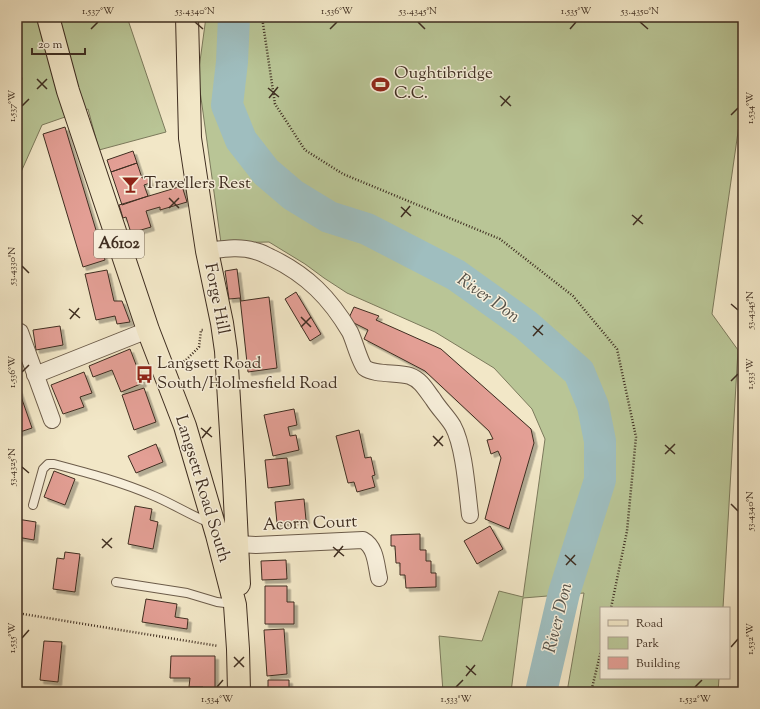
<svg xmlns="http://www.w3.org/2000/svg" width="760" height="709" viewBox="0 0 760 709" font-family="'Sorts Mill Goudy',serif">
  <defs>
    <filter id="shadow"><feDropShadow dx="3.5" dy="3.5" stdDeviation="0" flood-color="#0004"/></filter>
  </defs>
  <rect width="100%" height="100%" fill="#f2e7c7"/>
  <filter id="stains"><feTurbulence type="fractalNoise" baseFrequency=".005" numOctaves="4"/><feColorMatrix values="0 0 0 0 .2 0 0 0 0 .09 0 0 0 0 .02 0 0 0 .5 -.17"/></filter>
  <radialGradient id="worn" r=".72"><stop offset=".6" stop-color="#630" stop-opacity="0"/><stop offset="1" stop-color="#630" stop-opacity=".3"/></radialGradient>
  <path fill="#b9c596" stroke="#7c7a5c" d="M17 17H127L166 132 99 150 88 109 42 125 17 181V89L22 79 17 55Z
    M206 17H743V97L712 314 738 350 723 608H601V678H719L718 692H567L584 593 523 598 511 692H443L439 636 482 641 499 591 523 597 545 439 532 409 494 368 435 332 347 293 324 278 305 264 269 242 221 243 198 76Z"/>
  <g fill="none" stroke-linecap="round" stroke-linejoin="round">
    <path stroke="#9fbebf" stroke-width="32" d="M234 17 232 62 227 105 241 140 266 172 293 195 329 217 367 229 456 275 526 325 579 372 593 406 600 441V480L564 593 541 692"/>
  </g>
  <path fill="#e39f95" stroke="#3f2e21" filter="url(#shadow)" d="M65 127 105 260 83 267 43 134Z
    M133 151 137 163 111 172 107 160Z
    M137 163 142 178 148 176 150 183 144 185 148 196 122 205 111 172Z
    M182 186 187 202 160 210V207L146 211 151 227 131 233 126 217 123 218 119 205Z
    M237 269 241 301 269 297 277 368 248 372 240 298 229 299 225 271Z
    M107 270 114 301H122L130 322 117 324 115 316 96 320 85 274Z
    M296 292 321 334 310 341 285 299Z
    M354 307 379 316 376 320 441 349 531 429 534 443 509 529 485 519 501 458 498 451 491 454 487 440 493 439 489 431 425 371 364 339 368 330 348 320Z
    M60 326 63 345 36 350 33 330Z
    M130 349 143 383 121 392 112 370 93 377 89 366Z
    M84 372 92 393 80 397 84 407 63 414 51 385Z
    M17 385 32 428 17 433Z
    M144 388 156 422 134 430 122 395Z
    M294 409 297 425 288 427 290 436 296 435 299 450 273 456 264 415Z
    M359 430 365 458 371 457 375 475 372 476 375 487 357 492 354 482 348 483 336 436Z
    M156 444 163 462 136 473 128 456Z
    M287 458 290 485 268 488 265 460Z
    M54 471 75 479 65 505 44 497Z
    M304 499 306 520 277 523 275 502Z
    M135 506 152 509 150 520 158 522 153 549 128 544Z
    M17 519 36 522 34 540 17 537Z
    M490 526 503 549 477 564 464 541Z
    M420 534V550H426V561H431V573H436V587L406 588 405 575H400V563H396L395 546H391V535Z
    M65 552 80 554 75 592 53 589 57 558 64 559Z
    M286 560 287 579 262 580 261 561Z
    M265 586H287V602H294V624H265Z
    M146 599 177 604 175 617 188 619 187 629 142 622Z
    M284 629 287 674 267 676 264 630Z
    M44 641 62 642 58 682 40 680Z
    M171 656H215V692H203V687H189L190 678H170Z
    M268 680H289V692H268Z
    M174 689V692H156V690Z"/>
  <g fill="none" stroke-linecap="round" stroke-linejoin="round">
    <defs>
      <path id="service" d="M33 505 43 469 48 464H54C88 473 122 482 154 496 173 504 190 515 210 523
        M116 582 187 593 217 602 233 604"/>
      <path id="minor" d="M207 251C223 249 240 246 255 251 261 252 267 256 272 258 307 275 330 298 350 332 354 340 360 363 365 368 374 375 399 372 410 376 421 380 426 390 433 399 439 409 447 416 453 426 464 446 467 490 470 515
        M20 332 52 420
        M35 375 148 330
        M238 544 256 545 363 540C376 547 376 565 379 578"/>
      <path id="primary" d="M48 17 68 91 148 330 185 426 217 535 235 605 238 649 239 692
        M187 17 190 138 207 251 222 323 226 351 234 481 239 584"/>
    </defs>
    <use href="#service" stroke="#6c5c4a" stroke-width="10"/>
    <use href="#minor" stroke="#6c5c4a" stroke-width="18"/>
    <use href="#primary" stroke="#3f2e21" stroke-width="24"/>
    <path stroke="#3f2e21" stroke-width="2.5" stroke-dasharray="1 2" stroke-linecap="butt" d="M262 17 275 104 305 150 343 174 500 239 573 296 617 349 636 437 627 531 611 608
      M181 363 186 360 199 347 201 330H203
      M17 613 218 646
      M17 618V614
      M591 692 601 651"/>
    <use href="#service" stroke="#f7efdb" stroke-width="8"/>
    <use href="#minor" stroke="#f7efdb" stroke-width="16"/>
    <use href="#primary" stroke="#f2e7c7" stroke-width="22"/>
  </g>
  <path fill="none" stroke="#3f2e21" stroke-width="1.5" d="M195 22 203 29M418 22 425 29M640 22 648 29M91 29 98 22M330 29 337 22M570 29 576 22M37 79 47 89M268 88 279 97M37 89 47 79M500 96 511 106M269 98 278 87M22 106 29 99M501 106 510 96M731 115 738 108M169 198 179 208M401 207 411 216M169 208 179 198M632 215 643 224M401 217 410 206M633 225 642 215M22 266 29 273M731 304 738 310M69 309 80 318M301 317 311 327M70 319 79 308M533 326 543 335M301 327 311 317M533 336 543 325M22 372 29 365M731 381 738 374M201 428 212 437M433 436 443 446M202 438 211 427M665 445 675 454M434 446 443 436M665 454 675 444M22 467 29 473M731 504 738 511M102 539 112 548M333 547 344 556M102 548 112 538M565 555 576 565M334 557 343 546M566 565 575 555M22 638 29 630M731 647 738 639M234 657 244 667M466 666 476 675M234 667 244 657M466 676 475 665M217 687 223 680M456 687 463 680M695 687 702 680"/>
  <defs>
    <symbol id="stadium-bare" viewBox="-9 -9 18 18"><path d="M0-5a6.5 5 0 1 0 0 10a6.5 5 0 1 0 0-10ZM-3.5-1.8h7v3.6h-7Z" fill="#8f2418" stroke="#f7efdb" stroke-width="2.5" paint-order="stroke"/></symbol>
    <symbol id="bar-bare" viewBox="-9 -9 18 18"><path d="M-6-5H6L.8 .8V4.5H3.5V6h-7V4.5H-.8V.8Z" fill="#8f2418" stroke="#f7efdb" stroke-width="2.5" paint-order="stroke"/></symbol>
    <symbol id="bus-bare" viewBox="-9 -9 18 18"><path d="M-5-6H5V4H4V6H2V4H-2V6H-4V4H-5ZM-3.5-4V0h7V-4ZM-3.5 1.2v1.5H-2V1.2ZM2 1.2v1.5H3.5V1.2Z" fill="#8f2418" stroke="#f7efdb" stroke-width="2.5" paint-order="stroke"/></symbol>
  </defs>
  <g fill-rule="evenodd">
    <use href="#stadium-bare" x="368" y="72" width="25" height="25"/>
    <use href="#bar-bare" x="118" y="172" width="25" height="25"/>
    <use href="#bus-bare" x="132" y="362" width="25" height="25"/>
  </g>
  <g text-anchor="middle" dominant-baseline="central" stroke-width="3" stroke-linejoin="round" paint-order="stroke">
    <rect fill="#f7efdb" stroke="#766859" stroke-width="1" x="94" y="230" width="50" height="28" rx="3"/>
    <g font-size="16" font-weight="bold" fill="#3f2e21">
      <text x="119" y="244">A6102</text>
    </g>
    <g font-size="17" fill="#3f2e21" stroke="#f7efdb" text-anchor="start">
      <text x="394" y="74">Oughtibridge<tspan x="394" dy="20">C.C.</tspan></text>
      <text x="144" y="184">Travellers Rest</text>
      <text x="157" y="364">Langsett Road<tspan x="157" dy="20">South/Holmesfield Road</tspan></text>
    </g>
    <g font-size="17" fill="#3f2e21" stroke="#f7efdb">
      <text transform="translate(216 299) rotate(79)">Forge Hill</text>
      <text transform="translate(202 489) rotate(73)">Langsett Road South</text>
      <text transform="translate(310 524) rotate(-2)">Acorn Court</text>
    </g>
    <g font-size="18" font-style="italic" fill="#575248" stroke="#f7efdb">
      <text transform="translate(488 299) rotate(35)">River Don</text>
      <text transform="translate(559 618) rotate(-76)">River Don</text>
    </g>
  </g>
  <rect width="760" height="709" fill="none" stroke="#f2e7c7" stroke-width="44"/>
  <rect x="600" y="607" width="130" height="72" fill="#f7efdb" stroke="#ada291"/>
  <rect x="608" y="620" width="20" height="6" fill="#f2e7c7" stroke="#ada291"/>
  <text x="636" y="627" font-size="12" fill="#3f2e21">Road</text>
  <rect x="608" y="637" width="20" height="12" fill="#b9c596" stroke="#ada291"/>
  <text x="636" y="647" font-size="12" fill="#3f2e21">Park</text>
  <rect x="608" y="657" width="20" height="12" fill="#e39f95" stroke="#ada291"/>
  <text x="636" y="667" font-size="12" fill="#3f2e21">Building</text>
  <path d="M32 48v6h53v-6" fill="none" stroke="#3f2e21" stroke-width="2"/>
  <text x="38" y="48" font-size="12" fill="#3f2e21" stroke="#f7efdb" stroke-width="3" paint-order="stroke">20 m</text>
  <rect x="22" y="22" width="716" height="665" fill="none" stroke="#3f2e21" stroke-width="1.5"/>
  <g font-size="10" text-anchor="middle" fill="#3f2e21">
    <text x="98" y="14">1.537°W</text>
    <text x="195" y="14">53.4340°N</text>
    <text x="337" y="14">1.536°W</text>
    <text x="418" y="14">53.4345°N</text>
    <text x="576" y="14">1.535°W</text>
    <text x="640" y="14">53.4350°N</text>
    <text transform="translate(11 106) rotate(-90)" y="4">1.537°W</text>
    <text transform="translate(749 108) rotate(-90)" y="4">1.534°W</text>
    <text transform="translate(11 266) rotate(-90)" y="4">53.4330°N</text>
    <text transform="translate(749 310) rotate(-90)" y="4">53.4345°N</text>
    <text transform="translate(11 372) rotate(-90)" y="4">1.536°W</text>
    <text transform="translate(749 374) rotate(-90)" y="4">1.533°W</text>
    <text transform="translate(11 467) rotate(-90)" y="4">53.4325°N</text>
    <text transform="translate(749 511) rotate(-90)" y="4">53.4340°N</text>
    <text transform="translate(11 638) rotate(-90)" y="4">1.535°W</text>
    <text transform="translate(749 639) rotate(-90)" y="4">1.532°W</text>
    <text x="217" y="702">1.534°W</text>
    <text x="456" y="702">1.533°W</text>
    <text x="695" y="702">1.532°W</text>
  </g>
  <rect width="100%" height="100%" filter="url(#stains)"/>
  <rect width="100%" height="100%" fill="url(#worn)"/>
</svg>
